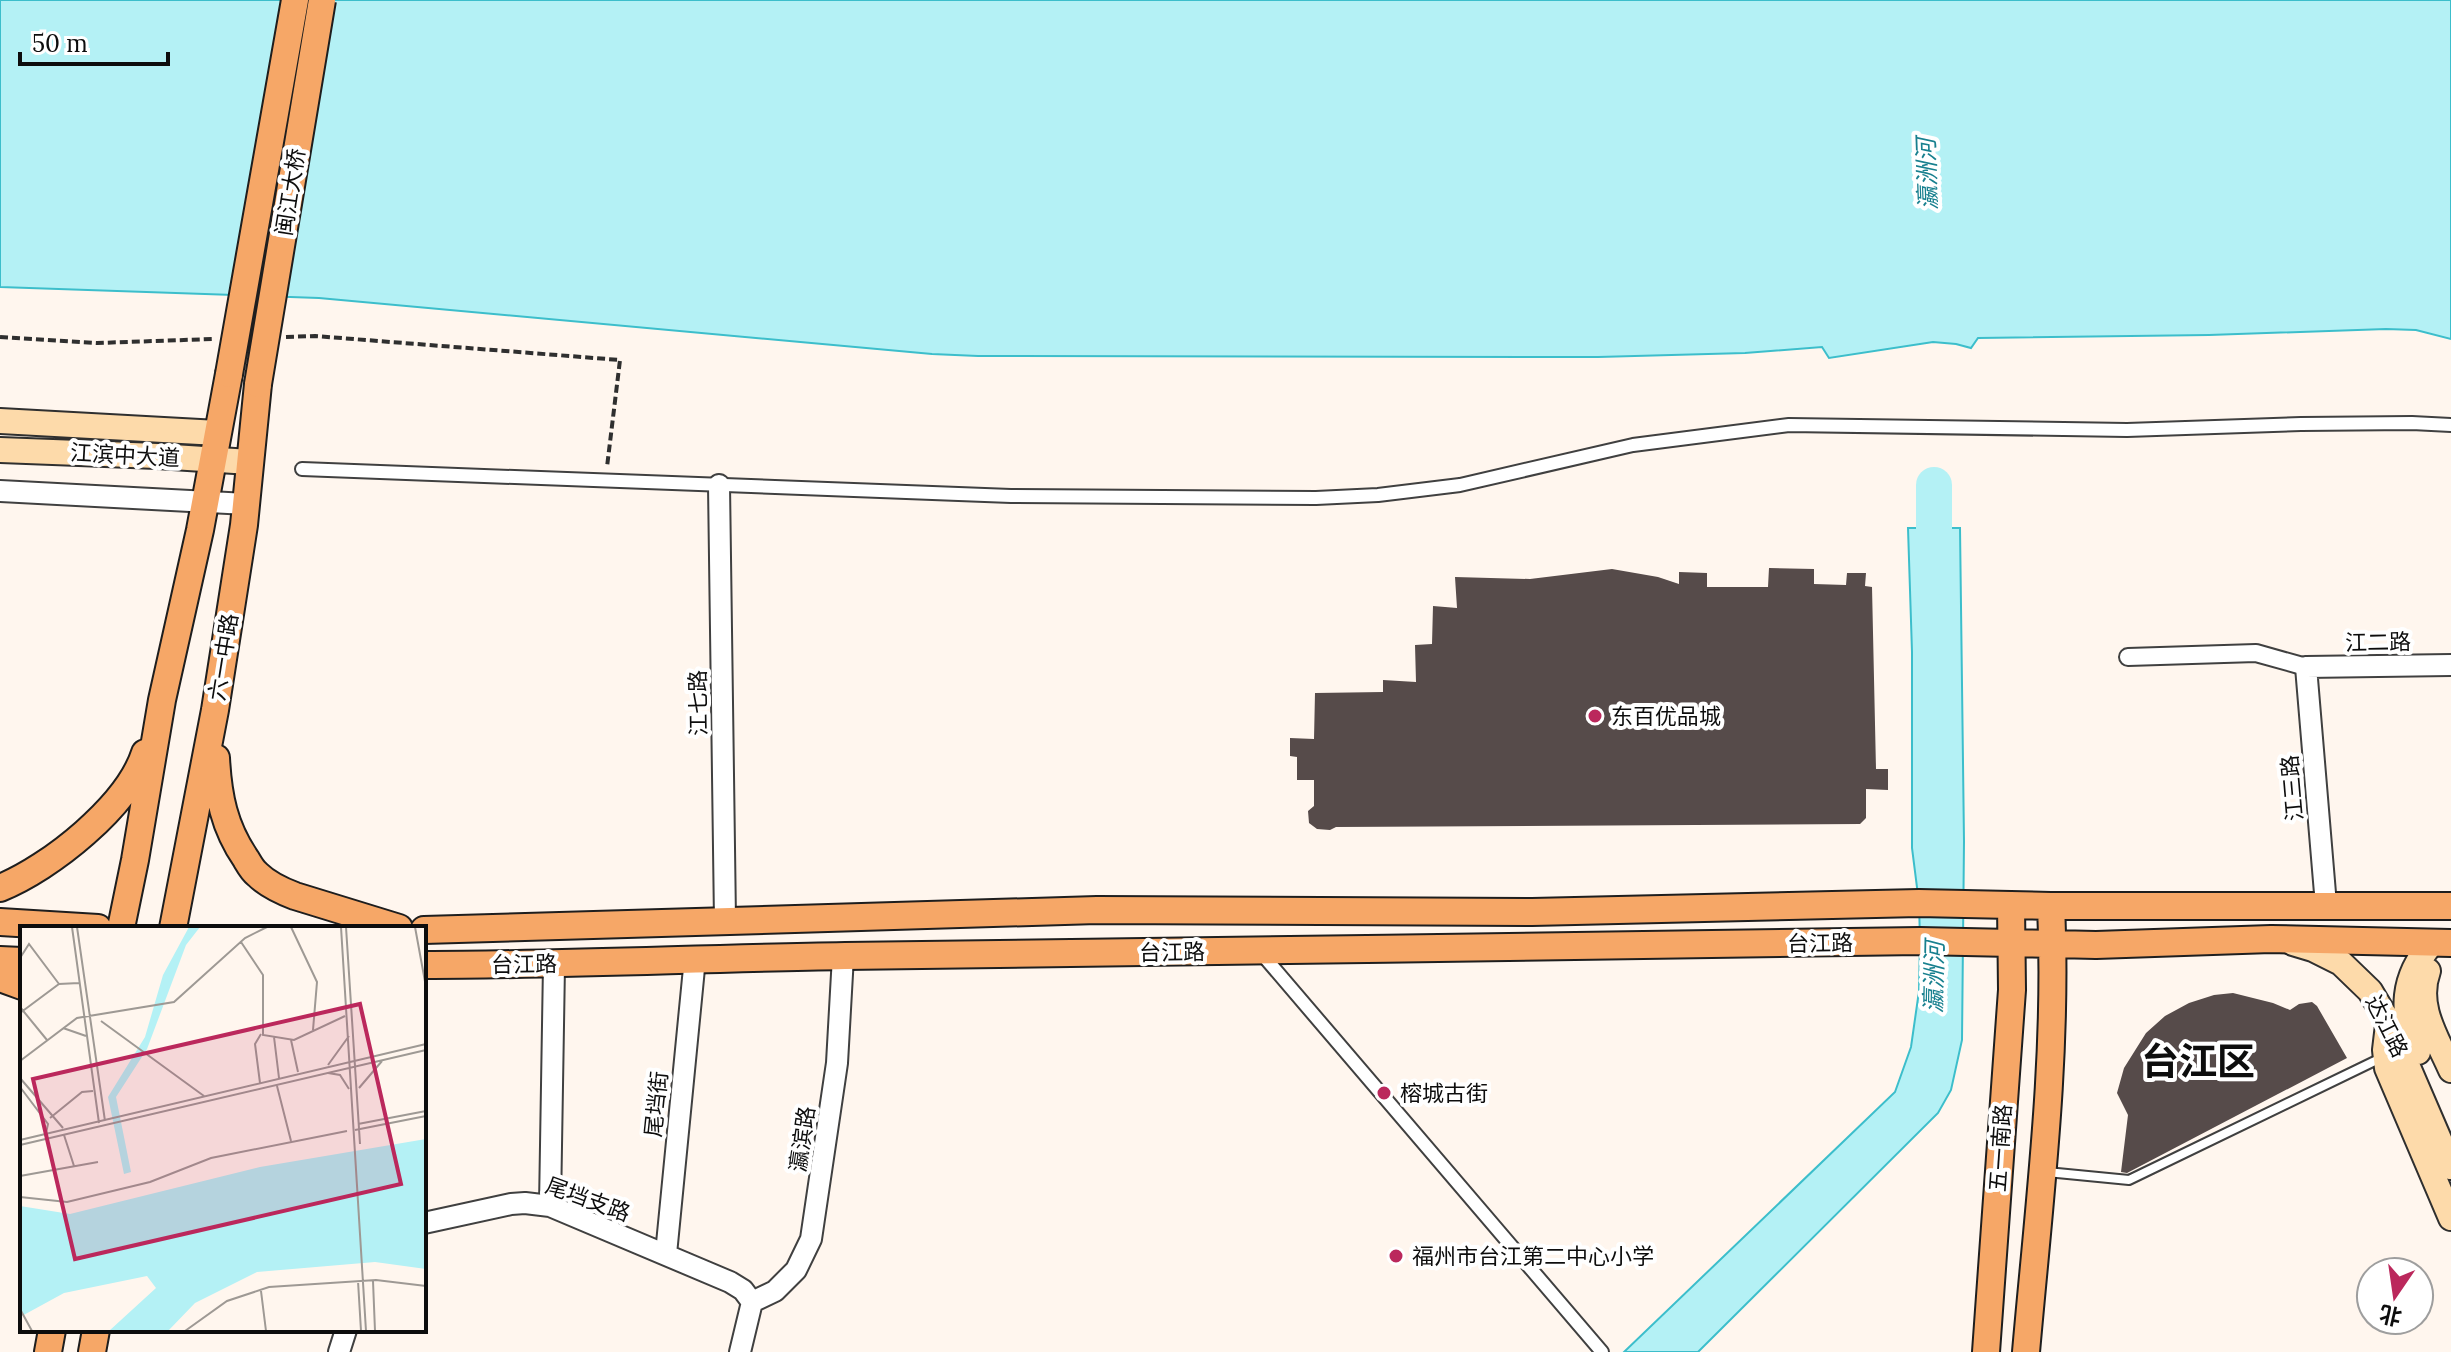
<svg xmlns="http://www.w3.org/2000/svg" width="2451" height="1352" viewBox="0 0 2451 1352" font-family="Lora,'Noto Sans SC',serif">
  <rect width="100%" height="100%" fill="#fff6ee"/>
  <path fill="#b4f1f5" stroke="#3cbecb" stroke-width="2" d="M0 0H2451V339L2416 330 2386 329 2209 335 1978 338 1971 348 1956 344 1933 342 1829 358 1822 347 1745 353 1598 357 978 356 932 354 319 298 0 287Z
    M1908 528H1960L1964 841 1962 1040 1951 1090 1938 1113 1698 1352H1624L1895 1092 1911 1047 1919 991 1920 941 1919 903 1912 848V652Z"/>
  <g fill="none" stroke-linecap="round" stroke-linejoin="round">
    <path stroke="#b4f1f5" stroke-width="36" d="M1934 485V577"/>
  </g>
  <path fill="#564b4a" d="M1769 568 1814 569V584L1846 585 1847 573H1866L1865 586 1872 587 1876 769H1888V790L1866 789V818L1860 824 1336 827 1330 830 1317 829 1309 823 1308 811 1314 806V780H1297V757L1290 756V738L1314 739 1315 693 1383 692V680L1416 682 1415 645 1432 644 1433 606 1457 608 1455 577 1530 579 1612 569 1658 577 1679 584V572L1707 573V587H1768Z
    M2233 993 2273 1003 2290 1010 2299 1004 2312 1002 2317 1006 2347 1058 2127 1173 2121 1172 2128 1115 2117 1093 2124 1068 2146 1033 2165 1016 2189 1003 2214 995Z"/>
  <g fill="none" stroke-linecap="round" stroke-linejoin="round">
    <defs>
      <path id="service" d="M2047 1172 2129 1180 2381 1058"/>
      <path id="pedestrian" d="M302 469 1011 496 1316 498 1378 495 1460 485 1633 445 1789 425 2127 430 2301 424 2412 423 2451 425
        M1261 953 1602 1352"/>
      <path id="minor" d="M2128 657 2256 653 2306 667"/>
      <path id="tertiary" d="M719 485 725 920
        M0 491 247 504
        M2326 905 2306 667 2451 665
        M550 1206 554 965
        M424 1223 511 1204 525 1203 550 1206 730 1282 743 1290 752 1302 740 1352
        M666 1254 695 958
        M752 1302 775 1291 796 1270 811 1239 837 1063 843 956
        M339 1352 346 1330"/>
      <path id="secondary" d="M0 421 218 433
        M0 450 157 456 250 462
        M2293 943 2313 949 2341 963 2370 991 2389 1023 2451 1167
        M2428 971C2415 1006 2437 1038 2451 1070
        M2388 1025 2385 1050 2387 1068 2451 1218
        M2418 1052C2400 1012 2402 977 2432 943"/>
      <path id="primary" d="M216 758C218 796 224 827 246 859 249 864 252 870 257 874 267 884 282 891 295 896L399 928
        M0 888C50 868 128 806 145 753
        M0 922 98 928
        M121 928 135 860 162 700 200 530 229 374
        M173 928 215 710 244 525 258 384
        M424 930 1097 910 1532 912 1919 903 2051 906H2451
        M0 960 22 961
        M424 965C564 965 705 958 845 956 1203 951 1562 947 1920 941L2096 945 2271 939 2451 943
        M0 978 22 986
        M48 1352 52 1330
        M92 1352 96 1330
        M1986 1352 2012 990 2011 905
        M2026 1352C2039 1204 2058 1055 2051 906"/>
    </defs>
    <use href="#service" stroke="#404040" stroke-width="12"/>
    <use href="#pedestrian" stroke="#404040" stroke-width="16"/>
    <use href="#minor" stroke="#404040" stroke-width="20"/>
    <use href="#tertiary" stroke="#404040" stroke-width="24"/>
    <use href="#secondary" stroke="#2f2f2f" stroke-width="28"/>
    <use href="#primary" stroke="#1e1e1e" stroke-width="30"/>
    <path stroke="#2f2f2f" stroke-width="4" stroke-dasharray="8 4" stroke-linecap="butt" d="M0 337 97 343 213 339
      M286 337 315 336 620 360 607 467"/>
    <use href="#service" stroke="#fff" stroke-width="8"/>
    <use href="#pedestrian" stroke="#fff" stroke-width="12"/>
    <use href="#minor" stroke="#fff" stroke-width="16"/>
    <use href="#tertiary" stroke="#fff" stroke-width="20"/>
    <use href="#secondary" stroke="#fddaaa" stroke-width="24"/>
    <use href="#primary" stroke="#f6a767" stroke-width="26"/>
    <defs>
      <path id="primary-bridge" d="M229 374 295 0
        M258 384 322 0"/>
    </defs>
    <use href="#primary-bridge" stroke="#1e1e1e" stroke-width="30" stroke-linecap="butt"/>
    <use href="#primary-bridge" stroke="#f6a767" stroke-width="26"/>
  </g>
  <g fill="#bb285c" stroke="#fff" stroke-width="3">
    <circle cx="1595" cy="716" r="8"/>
    <circle cx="1384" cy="1093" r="8"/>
    <circle cx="1396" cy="1256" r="8"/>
  </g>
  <g text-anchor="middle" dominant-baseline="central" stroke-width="8" stroke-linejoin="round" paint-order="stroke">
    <g font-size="22" fill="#0d0d0d" stroke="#fff">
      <text transform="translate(290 192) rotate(-81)">闽江大桥</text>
      <text transform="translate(125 455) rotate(3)">江滨中大道</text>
      <text transform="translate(2378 642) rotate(-1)">江二路</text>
      <text transform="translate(223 657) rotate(-81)">六一中路</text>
      <text transform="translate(698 703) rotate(-91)">江七路</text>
      <text transform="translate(2292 788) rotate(-95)">江三路</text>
      <text transform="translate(1820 943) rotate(-1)">台江路</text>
      <text transform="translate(1172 952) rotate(-1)">台江路</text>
      <text transform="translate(524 964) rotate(-1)">台江路</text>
      <text transform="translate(2387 1026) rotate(63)">达江路</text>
      <text transform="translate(656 1104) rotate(-84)">尾垱街</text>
      <text transform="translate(802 1139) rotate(-82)">瀛滨路</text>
      <text transform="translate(2000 1148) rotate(-86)">五一南路</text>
      <text transform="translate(588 1199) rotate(20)">尾垱支路</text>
    </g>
    <g font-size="22" fill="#0d0d0d" stroke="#fff" text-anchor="start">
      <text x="1611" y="716">东百优品城</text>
      <text x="1400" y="1093">榕城古街</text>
      <text x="1412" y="1256">福州市台江第二中心小学</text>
    </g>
    <g font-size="24" font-style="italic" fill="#18808f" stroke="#fff">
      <text transform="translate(1927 174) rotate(-92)">瀛洲河</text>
      <text transform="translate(1934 977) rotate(-89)">瀛洲河</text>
    </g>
    <g font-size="38" font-weight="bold" fill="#0d0d0d" stroke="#fff">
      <text x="2198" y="1061">台江区</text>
    </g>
  </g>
  <g transform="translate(20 926)">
    <rect width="406" height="406" fill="#fff6ee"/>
    <path d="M169 1H180L166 19 127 123 96 171 111 246 104 248 88 171 125 111 143 49ZM406 213V343L355 336 237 346 175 377 148 405H89L136 362 127 350 44 367 0 391V280L50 288 240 241Z" fill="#b4f1f5"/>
    <path fill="none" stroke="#9e9994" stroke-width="2" d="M52 1 79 197M57 1 85 195M271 1 297 56 293 104M321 1 346 405M326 1 340 218M395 1 406 61M221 16 243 49V109L274 114 325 90M0 32 9 18 39 58M0 81 27 114M0 87 39 58 59 57M81 95 184 170M43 102 66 110M254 111 259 152M271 114 278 146M0 135 57 92 154 76 225 12 247 1M308 139 329 110M308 147 320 149 329 163M0 152 43 202M240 157 235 118 241 108M257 160 271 215M0 161 28 198 26 207M339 162 362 135M30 192 62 166 73 165M338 198 406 185M335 204 406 190M44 209 54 240M0 214 406 118M0 219 406 124M0 250 78 236M0 271 47 276 130 256 191 232 327 205M338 355 341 405M353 355 355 405M241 365 246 405M0 383 12 405M165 405 207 375 249 361 356 354 406 360"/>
    <path fill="#bb285c" fill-opacity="0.15" stroke="#bb285c" stroke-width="4" d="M340 78 381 258 55 333 13 153Z"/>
    <rect width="406" height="406" fill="none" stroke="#0d0d0d" stroke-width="4"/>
  </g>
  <g transform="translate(2395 1296) rotate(193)"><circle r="38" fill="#ffffff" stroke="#9e9e9e" stroke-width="2"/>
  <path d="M0-6L14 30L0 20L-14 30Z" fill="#bb285c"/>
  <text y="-12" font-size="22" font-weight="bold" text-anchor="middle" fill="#0d0d0d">北</text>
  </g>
  <path d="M20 52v12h148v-12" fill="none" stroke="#0d0d0d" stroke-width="4"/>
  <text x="32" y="52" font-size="24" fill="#0d0d0d" stroke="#ffffff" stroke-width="6" paint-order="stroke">50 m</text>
</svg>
